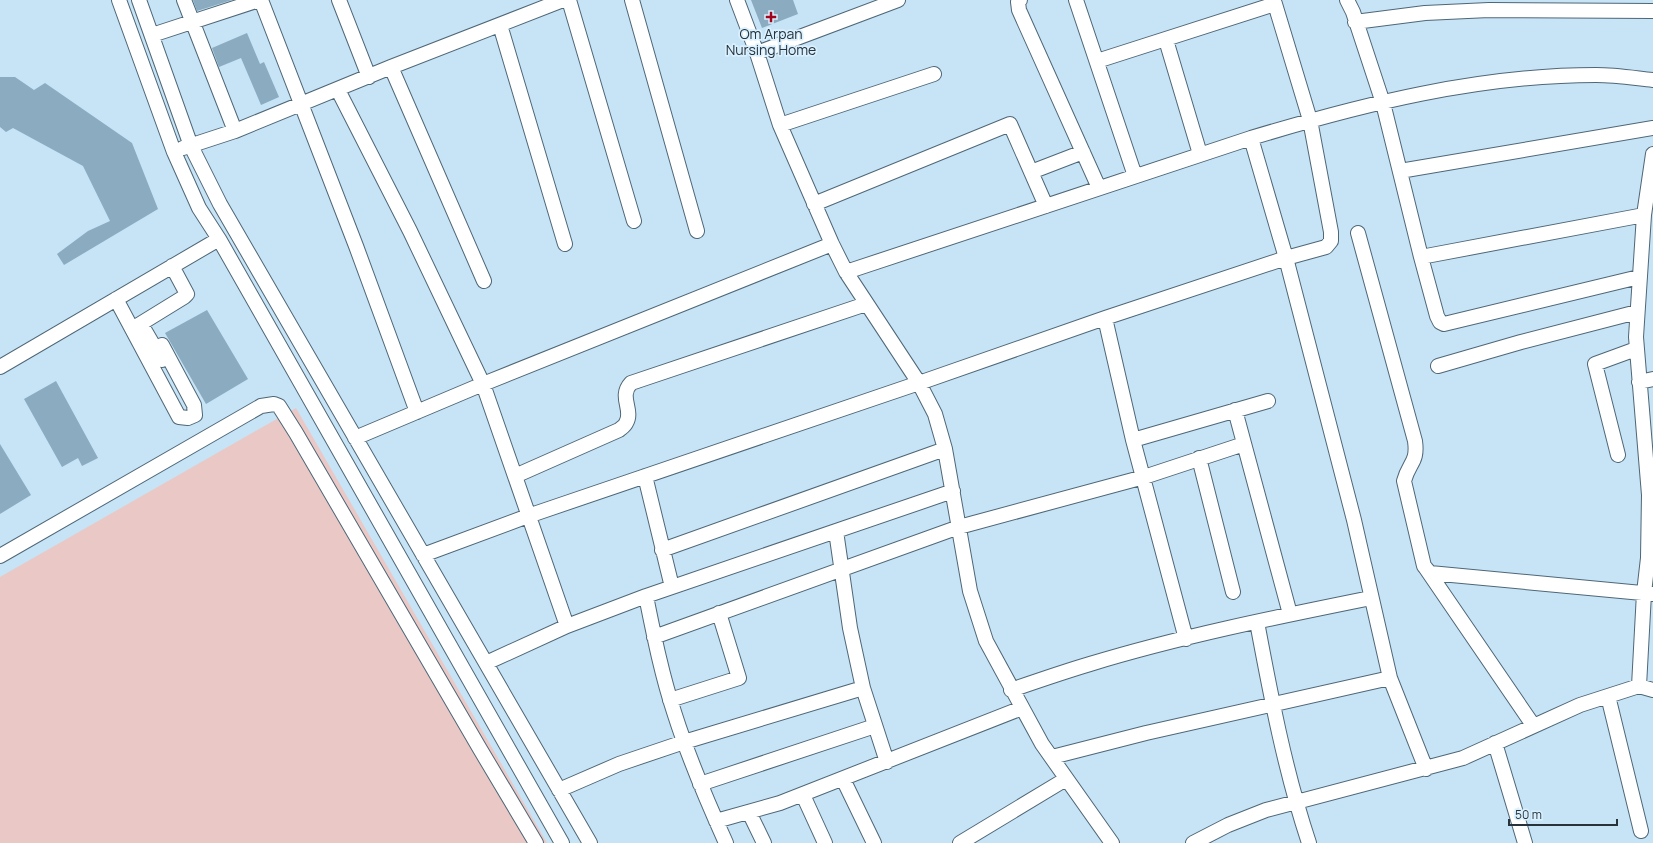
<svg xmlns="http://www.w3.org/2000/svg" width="1653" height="843" viewBox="0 0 1653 843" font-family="Manrope,sans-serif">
  <rect width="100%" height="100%" fill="#c7e3f6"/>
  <path fill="#eac8c5" d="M296 408 547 843H0V577Z"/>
  <path fill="#8aabc0" d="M193 0H232L197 11Z
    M751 0H793L798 14 762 28Z
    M247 33 260 64 264 62 279 97 261 105 241 58 219 67 212 48Z
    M0 77H15L34 90 45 83 132 143 158 209 64 265 57 254 88 231 110 221 83 166 13 128 6 132 0 127Z
    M207 310 248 379 206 404 165 333Z
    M56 381 98 458 82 466 78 458 62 467 24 399Z
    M0 444 31 495 0 514Z"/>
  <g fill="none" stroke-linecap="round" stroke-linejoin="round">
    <defs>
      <path id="minor" d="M119 0 174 152 199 208 219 239 562 843
        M139 0 191 146 220 204 590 843
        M184 0 235 131
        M261 0 356 246 417 412
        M339 0 369 77
        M569 0 634 221
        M632 0 697 231
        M737 0 757 53 780 125 832 244 846 272 919 383 935 414 945 449 970 591 986 641 1042 744 1112 843
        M1020 0 1018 2 1019 10 1099 188
        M1076 0 1135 176
        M1347 0 1353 12 1383 103 1421 257 1644 215
        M1355 22 1425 13 1489 10 1653 11
        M500 25 565 244
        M152 35 259 0
        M1166 40 1200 154
        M757 53 898 0
        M1097 61 1275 4 1273 0
        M391 67 484 281
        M338 90 410 231 483 384 567 626
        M780 125 934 74
        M1251 138 1286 258 1354 520 1390 678 1426 769
        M183 148 235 131 391 67 563 0
        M1653 154 1644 215 1636 337 1649 495 1648 558 1644 593 1639 686 1653 690
        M1400 171 1653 128
        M1031 172 1083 152
        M814 204 1010 124 1046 206
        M1358 233 1415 441C1418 463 1409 462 1404 481L1424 566 1430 573 1653 594
        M1421 257 1437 316 1440 322 1444 324 1639 277
        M846 272 1251 138C1363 104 1479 75 1596 75 1615 75 1634 78 1653 80
        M116 299 179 417 188 418 195 415 194 405 162 345
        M1105 318 1133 440 1186 639
        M141 324 162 360
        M132 329 184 297 187 294 172 266
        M1438 366 1521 342 1637 312
        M0 367 219 239
        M1639 382 1653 379
        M1235 410 1290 614
        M355 438 483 384 832 244
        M1133 440 1268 401
        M1618 455 1595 364 1636 349
        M1199 458 1233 592
        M515 476 619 430C621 428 625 426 626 423 634 410 618 397 631 383L866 304
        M645 476 672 587
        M836 531 850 628 863 688 887 762
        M662 550 945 449
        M423 555 528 516 919 383 1105 318 1286 258 1326 247 1331 241V232L1310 120 1275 4
        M0 556 261 406 274 404 279 406 296 433 480 749 536 843
        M1425 567 1533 725
        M646 596 953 491
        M1257 622C1271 697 1285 771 1309 843
        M654 637 959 527 1144 477 1244 444
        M486 663 567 626 646 596C654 636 662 676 675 715 689 759 707 801 726 843
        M1011 690C1037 681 1063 672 1090 664 1182 636 1277 617 1371 598
        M1608 696 1641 831
        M670 700 739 678 719 613
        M1495 743 1525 843
        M1052 757 1146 733 1390 678
        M843 779 874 843
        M700 784 875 726
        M559 790 619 764 684 742 863 688
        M803 795 825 843
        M749 812 764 843
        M716 821 780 803 1022 708
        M960 843 1066 779
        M1193 843 1228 825 1266 810 1463 758 1580 705 1639 686"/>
    </defs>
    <use href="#minor" stroke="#4e6777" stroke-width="16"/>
    <use href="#minor" stroke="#fff" stroke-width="14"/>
  </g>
  <path fill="#a2041d" stroke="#d9f0ff" stroke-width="1.5" d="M769 11h4v4h4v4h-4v4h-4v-4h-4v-4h4z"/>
  <g text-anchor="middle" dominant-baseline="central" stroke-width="3.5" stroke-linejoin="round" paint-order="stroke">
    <g font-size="14" fill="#27323a" stroke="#d9f0ff">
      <text x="771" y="33">Om Arpan<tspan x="771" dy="16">Nursing Home</tspan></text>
    </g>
  </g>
  <path d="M1509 819v6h108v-6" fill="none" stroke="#27323a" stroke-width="2"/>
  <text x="1515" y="819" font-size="12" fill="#27323a" stroke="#d9f0ff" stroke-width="3" paint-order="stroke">50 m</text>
</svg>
